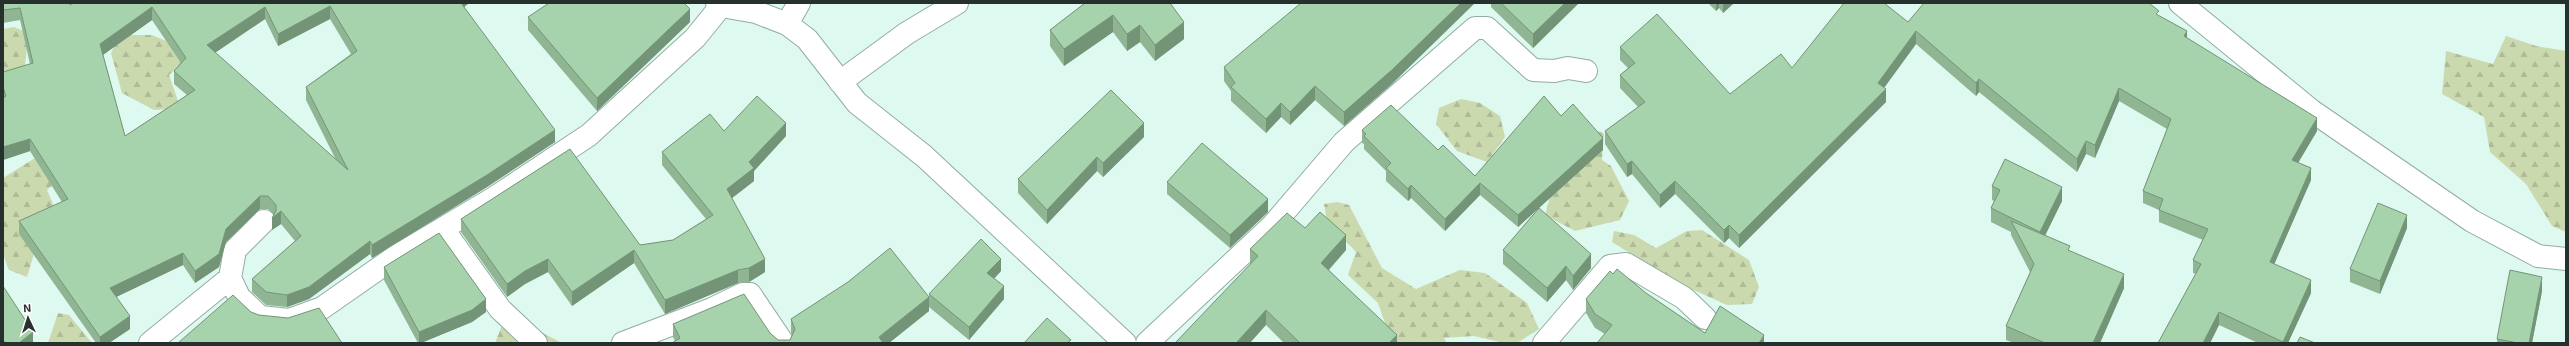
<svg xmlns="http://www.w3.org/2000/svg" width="2569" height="346" viewBox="0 0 2569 346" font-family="'Exo 2',sans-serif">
  <defs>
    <pattern id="forest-firs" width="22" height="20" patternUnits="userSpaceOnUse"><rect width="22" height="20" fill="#cbd9ae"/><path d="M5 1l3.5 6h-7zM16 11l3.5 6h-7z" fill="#aebb96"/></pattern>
  </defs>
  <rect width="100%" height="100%" fill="#def9f0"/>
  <path fill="url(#forest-firs)" d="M67 3H102L27 48 24 73 3 80V29L14 27 26 32Z
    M120 35H152L185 49 187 60 169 75 178 101 171 109 154 110 122 93 111 53Z
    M2506 36 2536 46 2566 51V232L2552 226 2526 184 2490 152 2484 117 2442 94 2446 51 2493 64Z
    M1461 99 1480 103 1500 116 1505 137 1487 162 1457 151 1436 124 1439 108Z
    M1594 130 1604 133 1602 160 1611 166 1629 201 1620 220 1575 231 1545 215 1555 179Z
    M59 143 88 154 47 190 54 206 40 234 27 277 9 270 3 254V178Z
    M1337 202 1349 205 1382 268 1416 289 1460 270 1485 273 1527 303 1539 329 1517 343H1504L1474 336 1444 338 1447 343H1392L1378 303 1348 275 1356 252 1327 221 1324 204Z
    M1702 230 1749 260 1759 287 1752 304 1727 305 1678 283 1612 242 1614 231 1634 235 1656 248 1687 231Z
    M58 313 69 315 92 343H48Z
    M503 323 533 328 562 343H495Z"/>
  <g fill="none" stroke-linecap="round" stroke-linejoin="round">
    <defs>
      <path id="minor" d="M717 3 721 6 756 12 787 24 807 39 857 103 924 156 1125 343
        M2180 3 2312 111 2472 221 2538 256 2566 259
        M787 24 799 3
        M840 82 907 33 957 3
        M264 221 235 250 230 278 239 297 260 317 289 320 322 308 395 257 494 198 589 135 695 38 721 6
        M443 229 500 309 536 343
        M150 343 230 278
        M623 343 712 309 743 294H750L783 343
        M1147 343 1273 225 1344 142 1475 28H1487L1533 70 1554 71 1568 68 1586 71
        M1544 343 1610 266 1626 264 1684 298 1705 318"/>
    </defs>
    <use href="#minor" stroke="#93aca3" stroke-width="24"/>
    <use href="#minor" stroke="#fff" stroke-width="22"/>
  </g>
  <path fill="#8fb593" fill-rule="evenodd" d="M3 3 70 5 73 3H469L464 7 555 142 487 187 372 258 370 254 309 299 287 307 266 305 252 292V279L295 241 281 224 272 230 274 215 268 209H260L226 242 219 267 195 283 183 265 116 297 130 329 109 343H96L19 234V221L62 202 30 151 3 160V72L30 64 20 20 3 23ZM265 19 278 46 330 19 351 54 306 87V100L336 160 215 53ZM152 20 181 63 174 71V84L187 95 125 136 103 55Z
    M1085 3 1184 39 1155 61 1140 42 1127 51 1113 32 1064 66 1050 46V30Z
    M1491 3H1579L1533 48 1491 7Z
    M1708 3H1734L1723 13 1719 8 1716 11Z
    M2159 16 2187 38 2317 131 2298 163 2311 180 2274 264 2311 293 2288 343H2258L2219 325 2210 343H2158L2196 274 2193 273V260L2203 240 2159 222V210L2143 203V191L2167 129 2119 101 2095 158 2086 154 2077 172 1979 92 1976 96 1916 44 1884 88 1886 102 1739 248 1729 238 1724 243 1675 194 1660 208 1632 174 1627 177 1605 144V131L1638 107 1620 88V75L1628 68 1620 60V47L1730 94 1908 22Z
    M528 17 690 22 597 111 528 30Z
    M1224 67 1393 83 1344 126 1315 100 1290 125 1281 117 1266 133 1231 101V91L1224 81Z
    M1561 116 1603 150 1539 208 1591 268 1573 290 1566 280 1547 302 1503 264V250L1539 208 1518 227 1480 195 1445 231 1411 198 1408 201 1386 181V171L1364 149V144L1362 143V130L1438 150 1475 176Z
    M724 131 786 136 754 171V181L732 198 765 272 749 282 738 283 665 314 634 263 572 306 548 272 525 284 507 297 461 232V219L640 245 673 240 706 219 662 165V152Z
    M1144 137 1103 177 1097 171 1047 224 1018 193V179Z
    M1167 182 1268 212 1230 248 1167 194Z
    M1992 186 2062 201 2045 235 2070 251 2124 288 2100 343H2014L2006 340V326L2030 272 2011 235V232L1991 222V208L1994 201 1992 200Z
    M1305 228 1346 250 1329 270 1397 343H1284L1266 325 1250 264V249Z
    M2407 228 2380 294 2350 282V269Z
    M384 267 486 312 472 322 421 343H418L384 280Z
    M1001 271 994 279 1004 299 969 340 929 307V294Z
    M1613 274 1646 293 1705 333 1764 343 1605 334 1595 328 1586 313V299Z
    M2542 291 2532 343H2497V339Z
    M929 311 889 343 675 341 673 337V324L770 333 778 340H790L792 335 791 333V319Z"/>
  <path fill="#749478" d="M458 3H469L458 12Z
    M1461 3H1475L1393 83 1344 126V112Z
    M1565 3H1579L1533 48V34Z
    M1716 3H1719V8L1716 11Z
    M1723 3H1734L1723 13Z
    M330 6V19L278 46V34Z
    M152 7V20L100 57V44Z
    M265 7V19L207 58V45Z
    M690 9V22L597 111V98Z
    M1113 15V32L1064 66V49Z
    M1184 22V39L1155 61V45Z
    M1140 25V42L1127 51V34Z
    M1916 31V44L1878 96V83Z
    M2187 31V44L2184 36Z
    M1979 79V92L1976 96V83Z
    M1315 86V100L1290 125V112Z
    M2119 88V101L2095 158V145Z
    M1886 89V102L1739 248V235Z
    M1281 103V117L1266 133V119Z
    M2317 118V131L2292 173V160Z
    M786 123V136L754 171V181L727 202V189L749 162Z
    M1144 123V137L1103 177V163Z
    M555 130V142L487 187 372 258V245Z
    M1603 138V150L1518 227V215Z
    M30 139V151L3 160V147Z
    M2086 141V154L2077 172V159Z
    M1097 157V171L1047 224V210Z
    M1632 161V174L1627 177V164Z
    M2311 168V180L2270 274V262Z
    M1675 181V194L1660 208V195Z
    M1480 183V195L1445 231V219Z
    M1411 185V198L1408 201V189Z
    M2062 187V201L2040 246V232Z
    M260 196V209L226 242 219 267 195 283V271L226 229Z
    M1268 199V212L1230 248V235Z
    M281 211V224L272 230V218Z
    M2407 215V228L2380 294V281Z
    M1729 225V238L1724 243V230Z
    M1346 235V250L1321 278V263Z
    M370 241V254L309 299 287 307V295Z
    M634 250V263L572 306V292Z
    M183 253V265L110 300V288Z
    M1591 254V268L1573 290V276Z
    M548 259V272L525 284 507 297V284L525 271Z
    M765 259V272L749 282V268Z
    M1001 259V271L987 286V273Z
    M1566 266V280L1547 302V288Z
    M738 270V283L665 314V300Z
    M2124 274V288L2100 343H2093Z
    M2542 277V291L2532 343H2529Z
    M2311 280V293L2288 343H2283V342Z
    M1004 286V299L969 340V327Z
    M929 297V311L889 343H879V337Z
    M486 299V312L472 322 421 343H419V332Z
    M1266 310V325L1250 343H1236Z
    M2219 312V325L2210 343H2203Z
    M130 316V329L109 343H100V337Z
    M33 332V343H19Z
    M1397 335V343H1389Z
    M1764 335V343H1759Z"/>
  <path fill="#a6d3ab" stroke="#749478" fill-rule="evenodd" d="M3 3H70V5L73 3H461L555 130 487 175 372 245 370 241 309 287 287 295 266 292 252 279 301 236 281 211 272 218 276 211V205L268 196H260L226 229 219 254 195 271 183 253 110 288 130 316 100 337 19 221 68 199 30 139 3 147V98L6 96 3 87V72L33 63 20 8 3 10ZM330 6 357 51 306 87 348 170 207 45 265 7 278 34ZM152 7 186 58 174 71 195 90 125 136 100 44Z
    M549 3H684L690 9 597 98 528 17Z
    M1085 3H1170L1184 22 1155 45 1140 25 1127 34 1113 15 1064 49 1050 30Z
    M1301 3H1461L1393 69 1344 112 1315 86 1290 112 1281 103 1266 119 1231 87 1235 83 1224 67Z
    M1501 3H1565L1533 34Z
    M1844 3H1884L1908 22 1924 3H2149L2159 11 2156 14 2187 31 2184 36 2317 118 2292 160 2311 168 2270 262 2311 280 2283 342 2219 312 2203 343H2158L2201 264 2193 260 2208 229 2159 210 2163 199 2143 191 2171 119 2119 88 2095 145 2086 141 2077 159 1979 79 1976 83 1916 31 1878 83 1886 89 1739 235 1729 225 1724 230 1675 181 1660 195 1632 161 1627 164 1605 131 1645 102 1620 75 1635 63 1620 47 1657 14 1730 94 1781 54 1792 68Z
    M1111 90 1144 123 1103 163 1097 157 1047 210 1018 179Z
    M757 96 786 123 749 162 754 168 727 189 765 259 749 268 738 270 665 300 634 250 572 292 548 259 525 271 507 284 461 219 570 149 640 245 673 240 713 215 662 152 710 114 724 131Z
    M1544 96 1561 116 1573 104 1603 138 1518 215 1480 183 1445 219 1411 185 1408 189 1386 168 1391 163 1364 136 1366 134 1362 130 1391 105 1438 150 1443 145 1475 176Z
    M1202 143 1268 199 1230 235 1167 182Z
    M2005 159 2062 187 2040 232 1991 208 2000 190 1992 186Z
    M2378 203 2407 215 2380 281 2350 269Z
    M1539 208 1591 254 1573 276 1566 266 1547 288 1503 250Z
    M1320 212 1346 235 1321 263 1397 335 1389 343H1300L1266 310 1236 343H1175L1258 256 1250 249 1287 213 1305 228Z
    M2011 221 2070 246 2068 250 2124 274 2093 343H2045L2006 326 2034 264Z
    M439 233 486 299 472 310 419 332 384 267Z
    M981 239 1001 259 987 273 1004 286 969 327 929 294Z
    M890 248 929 297 879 337 883 343H672L680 338 673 324 744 294 770 333 778 340H790L795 329 791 319 848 282Z
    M1617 269 1646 293 1705 333 1720 306 1764 335 1759 343H1597L1612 325 1595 314 1586 299 1610 271 1613 274Z
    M2510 270 2542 277 2529 343H2518L2497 339Z
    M3 286 33 332 19 343H5L4 341 3 342Z
    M233 295 251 312 259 315 288 318 319 308 342 343H178Z
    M1047 318 1071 340 1067 343H1024Z
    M2300 337 2315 343H2297Z"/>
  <rect width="2569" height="346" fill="none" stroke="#26302d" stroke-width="8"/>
  <g transform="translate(28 318) rotate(356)" stroke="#ffffff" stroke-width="3" paint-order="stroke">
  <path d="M0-3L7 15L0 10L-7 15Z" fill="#26302d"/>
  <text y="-6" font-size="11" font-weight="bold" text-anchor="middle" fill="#26302d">N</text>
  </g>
</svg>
